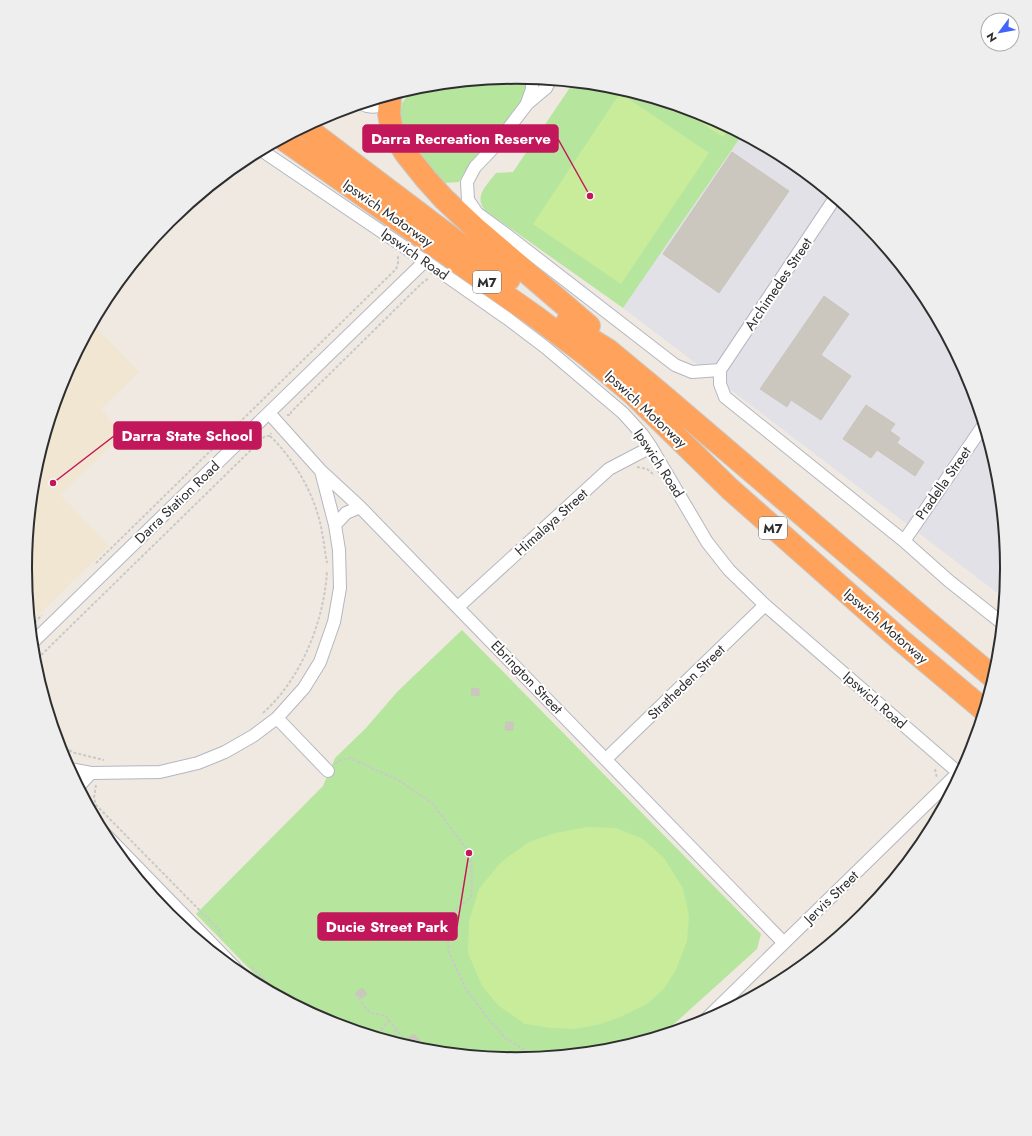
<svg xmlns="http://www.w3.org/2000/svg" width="1032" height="1136" viewBox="0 0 1032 1136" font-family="Jost,sans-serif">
  <rect width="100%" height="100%" fill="#efe9e1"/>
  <path fill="#e3e1e8" d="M742 135 789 160 863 221 924 295 970 380 998 472 1007 568 1004 598 623 308Z"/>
  <path fill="#f0e6d1" d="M92 324 139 372 101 409 122 435 60 495 109 546 30 623 25 568 34 472 62 380Z"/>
  <path fill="#b6e59e" d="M516 77 527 78V94L494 140 476 156 465 171 459 182 444 183 410 142 399 119 402 103 414 88 420 86Z
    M573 83 612 86 704 114 742 135 623 308 486 211C472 197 488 184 496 173L513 172Z
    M462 630 761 934 757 949 663 1034 612 1050 516 1059 420 1050 328 1022 272 992 196 914 323 786 335 758 366 728 398 691Z"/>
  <path fill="#c9ec9a" d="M620 93 709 153 621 284 533 224Z
    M674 105 704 114 729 128 723 137Z
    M588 827 616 828 643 839 664 858 683 888 689 916 687 941 676 970 663 990 647 1004 618 1018 597 1025 574 1029 551 1028 525 1024 499 1006 482 986 468 953 469 921 479 889 501 862 529 842 555 833Z"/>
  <path fill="#cbc7bf" stroke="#cbc5ba" d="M732 152 789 191 719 293 663 254Z
    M824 296 849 314 821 355 851 376 821 420 791 400 787 407 760 389Z
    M866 405 895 424 890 431 900 438 897 443 924 462 915 476 877 450 871 458 843 439Z
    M472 688 479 689V696L471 695Z
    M506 722H513V730H505Z
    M362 988 367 994 361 998 356 993Z
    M414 1034 420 1041 413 1047 407 1039Z"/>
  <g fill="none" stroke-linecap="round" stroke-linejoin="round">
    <defs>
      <path id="street" d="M550 80 546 88 527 104 495 146 475 167 467 182 468 200 477 213 507 235 675 365 692 372 720 370
        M527 103 532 89V79
        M261 150 425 261 508 319 545 347 623 413 642 434 651 447 707 542 729 570 765 605 960 774
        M720 370V384L725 397 904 541 949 581 1002 623
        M720 370 835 198
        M269 413 321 471 360 507 784 943
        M335 525 346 513 360 507
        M904 541 983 426
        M458 607 609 469 651 447
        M32 643 425 261
        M277 718 328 771
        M606 759 765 605
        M70 769 91 773 160 772 198 763 225 752 253 736 277 718 304 688 320 662 334 622 340 588 339 550 335 525 321 471
        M79 788 80 785 91 773
        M103 832 242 975
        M704 1021 958 773"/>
      <path id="secondary" d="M367 103C377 105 386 102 393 95"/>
      <path id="highway" d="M390 98 389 114 392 131 406 154 426 179 444 199 475 228 589 326
        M305 127 465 248 509 279
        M283 139 536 317 589 357 632 393 730 489 903 642 984 710
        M567 322 587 337 608 350 661 394 930 624 993 677"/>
    </defs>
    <use href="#street" stroke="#b4b7c1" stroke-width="14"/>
    <use href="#secondary" stroke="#b4b7c1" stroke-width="20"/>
    <use href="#highway" stroke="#c9c9c9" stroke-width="24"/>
    <path stroke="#c9c9c9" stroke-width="2" stroke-dasharray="3 2" stroke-linecap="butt" d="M287 415H291V412L296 407 422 283 429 278
      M270 436C296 461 316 497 322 532 324 542 325 553 327 563
      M637 467 647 469 653 474
      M96 563 396 269 398 263V256
      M31 626 42 615
      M34 662 253 448 265 436H270L271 433
      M263 713C301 679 324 622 327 571
      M60 746 75 753 104 760
      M335 764 338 761 350 758 400 781 432 803 471 855 472 887 471 897 454 911 447 931 449 953 465 987 486 1016 505 1038 530 1053 547 1056
      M935 769 937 778
      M96 785 94 798 96 805 219 930 222 937
      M252 967 280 996
      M355 994 369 1012 386 1016 389 1020 376 1036
      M389 1020 410 1047
      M394 1042 396 1029"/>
    <use href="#street" stroke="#fff" stroke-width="12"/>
    <use href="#secondary" stroke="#fff" stroke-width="18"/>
    <use href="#highway" stroke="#ffa35c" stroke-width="22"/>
  </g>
  <g text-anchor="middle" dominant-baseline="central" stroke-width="4" stroke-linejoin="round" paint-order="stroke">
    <g fill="#fff" stroke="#6d6d6d" stroke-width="1">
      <rect x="473" y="271" width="28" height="22" rx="3"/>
      <rect x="759" y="517" width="28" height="22" rx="3"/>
    </g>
    <g font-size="13" font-weight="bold" fill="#2e2e2e">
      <text x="487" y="282">M7</text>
      <text x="773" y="528">M7</text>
    </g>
    <g font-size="14" fill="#2e2e2e" stroke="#fff">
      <text transform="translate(388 213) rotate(35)">Ipswich Motorway</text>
      <text transform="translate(415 254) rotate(35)">Ipswich Road</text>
      <text transform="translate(778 284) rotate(-56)">Archimedes Street</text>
      <text transform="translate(646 409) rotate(43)">Ipswich Motorway</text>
      <text transform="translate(659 463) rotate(57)">Ipswich Road</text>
      <text transform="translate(943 483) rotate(-55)">Pradella Street</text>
      <text transform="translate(177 502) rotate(-44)">Darra Station Road</text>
      <text transform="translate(551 522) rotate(-42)">Himalaya Street</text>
      <text transform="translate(886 626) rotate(41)">Ipswich Motorway</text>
      <text transform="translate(527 677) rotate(46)">Ebrington Street</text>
      <text transform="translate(686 682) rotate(-44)">Stratheden Street</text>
      <text transform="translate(875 700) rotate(41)">Ipswich Road</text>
      <text transform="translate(831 897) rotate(-44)">Jervis Street</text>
    </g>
  </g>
  <path d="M0 0H1032V1136H0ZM32 568a484 484 0 1 1 968 0a484 484 0 1 1-968 0Z" fill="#eee" fill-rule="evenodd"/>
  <path fill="none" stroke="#2e2e2e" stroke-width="2" d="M32 568a484 484 0 1 1 968 0a484 484 0 1 1-968 0Z"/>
  <path fill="none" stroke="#c2185b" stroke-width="1.5" d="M590 196L558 139M53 483L114 436M469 853L457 927"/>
  <g fill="#c2185b" stroke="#fff" stroke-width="1.5">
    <circle cx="590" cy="196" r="4"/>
    <circle cx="53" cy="483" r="4"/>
    <circle cx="469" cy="853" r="4"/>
  </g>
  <g fill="#c2185b" stroke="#c2185b" stroke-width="1.5">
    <rect x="363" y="125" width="195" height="27" rx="4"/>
    <rect x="114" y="422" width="147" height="27" rx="4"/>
    <rect x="318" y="913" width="139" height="27" rx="4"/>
  </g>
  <g font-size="15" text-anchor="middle" font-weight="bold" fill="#fff">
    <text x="461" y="144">Darra Recreation Reserve</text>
    <text x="187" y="441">Darra State School</text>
    <text x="387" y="932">Ducie Street Park</text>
  </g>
  <g transform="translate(1000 32) rotate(238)"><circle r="19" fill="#ffffff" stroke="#ababab"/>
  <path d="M0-3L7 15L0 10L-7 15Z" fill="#4264fb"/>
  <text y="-6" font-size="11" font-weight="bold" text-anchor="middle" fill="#2e2e2e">N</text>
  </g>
</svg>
